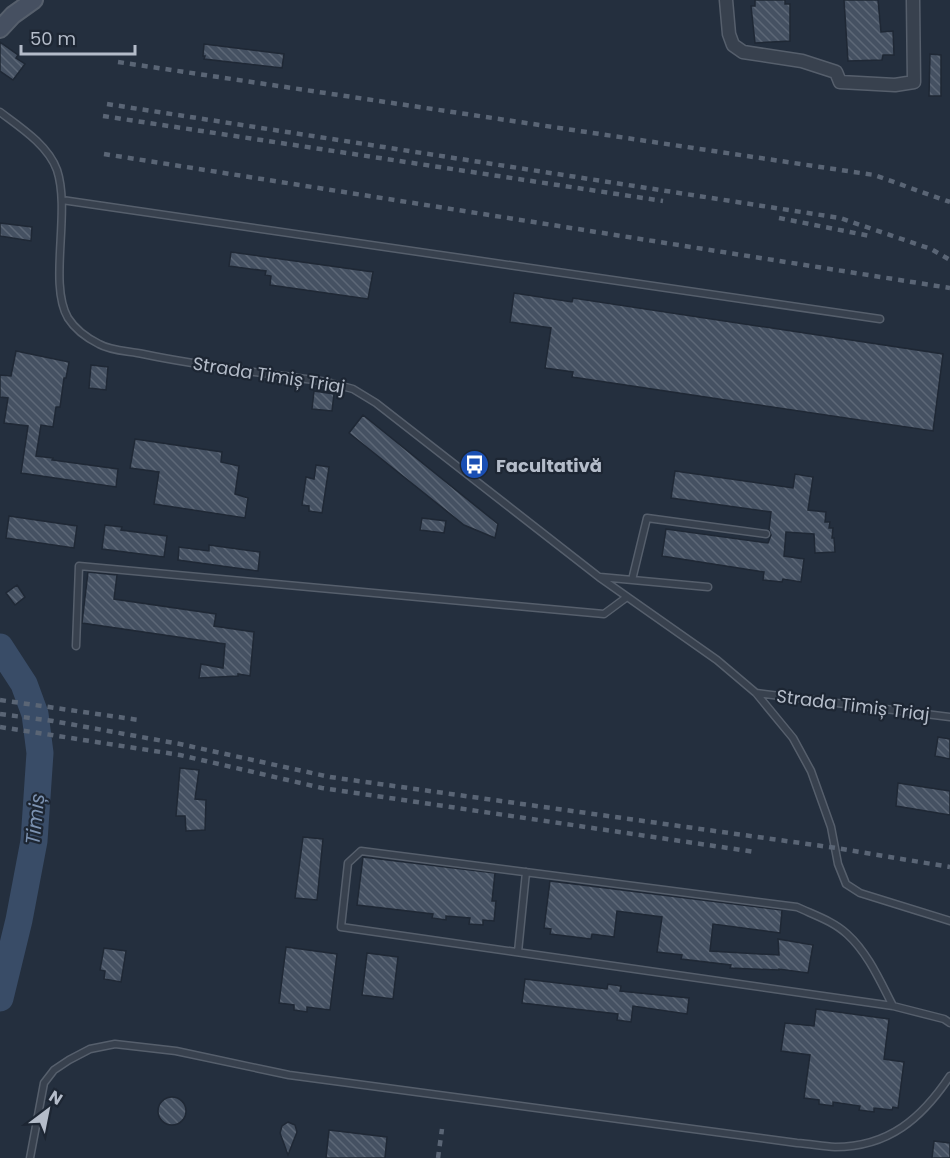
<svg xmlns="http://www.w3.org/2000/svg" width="950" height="1158" viewBox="0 0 950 1158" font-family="Poppins,sans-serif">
  <defs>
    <pattern id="building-back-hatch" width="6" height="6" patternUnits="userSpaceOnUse" patternTransform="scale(1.5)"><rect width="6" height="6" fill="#455162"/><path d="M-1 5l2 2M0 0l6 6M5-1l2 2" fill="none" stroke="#5d6877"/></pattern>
  </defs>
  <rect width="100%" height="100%" fill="#242f3e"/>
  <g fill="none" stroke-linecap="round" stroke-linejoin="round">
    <path stroke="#394c67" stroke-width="27" d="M0 647 24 684 35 714 40 753 34 841 19 920 0 998"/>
  </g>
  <path fill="url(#building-back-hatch)" stroke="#1f2835" stroke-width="1.5" d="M755 0H785V4H790V41L755 43 751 6H755Z
    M844 0H878L881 32 893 31 894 55H883L882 60 848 61Z
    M0 42 18 55 16 58 25 64 13 80 0 71Z
    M204 44 284 54 282 68 204 59 205 56H203Z
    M930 54 941 55V96H929Z
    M0 223 32 227 31 241 0 236Z
    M231 252 373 272 368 299 270 285 271 276 265 275 266 271 229 266Z
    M514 293 572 302 573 298 943 354 933 431 572 377 573 372 545 368 551 328 510 322Z
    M16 351 69 362 66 378H64L60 407H56L53 427 41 425 36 456 53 458 52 460 118 469 116 487 21 473 28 426 4 423 8 398 0 397V375L11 376Z
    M91 365 108 367 106 390 89 388Z
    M314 391 334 394 332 411 312 409Z
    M363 415 498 524 495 538 464 525 349 433Z
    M135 439 222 452 221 462 239 466 235 494 248 498 245 518 154 504 159 472 130 468Z
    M316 465 329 467 322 513 309 511V506L302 505 306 477 314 479Z
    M675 471 793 488 795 474 813 477 808 510 826 512 825 522H830L829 528H833L832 538H834L835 552 815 553 814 534 786 532 784 556 804 559 801 582 783 579 782 582 763 580 764 572 662 556 666 529 768 543 771 535 769 530 771 512 671 498Z
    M9 516 77 526 74 548 6 538Z
    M422 518 446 521 444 533 420 530Z
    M105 525 122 527 121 530 167 536 164 557 102 549Z
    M209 545 260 552 258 571 178 560 179 547 209 551Z
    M88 572 117 575 114 599 216 614 214 626 254 632 250 676 238 674V676L199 678 201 664 223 668 225 644 82 623Z
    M17 585 25 597 15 605 6 593Z
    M938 737 950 739V759L935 756Z
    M180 768 199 770 195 799 206 800 205 830 186 831 185 816H176Z
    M898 783 950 791V815L896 806Z
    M303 837 323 839 317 900 295 898Z
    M363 857 495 873 492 901H496L494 921 483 920V925L469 924 470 918 446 916V920L432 918 433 914 357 905Z
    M550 881 782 910 780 933 713 924 710 951 779 955 778 939 813 945 808 973 779 969V970L730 968 731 965 681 959 682 955 657 952 662 917 617 911 614 937 592 934 591 939 550 934 551 929 544 928Z
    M286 947 337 954 330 1010 307 1007V1012L294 1010V1005L279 1003Z
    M104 948 126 951 121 982 104 979 105 971 100 970Z
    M367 953 398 957 393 999 362 995Z
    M525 979 607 989 608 984 621 986 620 991 689 998 687 1014 633 1006 631 1022 617 1020 618 1014 522 1003Z
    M816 1009 889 1019 884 1059 904 1062 898 1108 893 1107 892 1110 874 1108V1112L859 1110 860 1106 833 1102V1106L819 1104V1100L804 1098 810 1055 781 1051 785 1023 814 1026Z
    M158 1111a14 14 0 1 1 28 0a14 14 0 1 1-28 0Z
    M288 1122 295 1125 297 1132 288 1155 280 1133 282 1126Z
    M329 1130 387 1137 385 1158H326Z
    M934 1141 950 1143V1158H932Z"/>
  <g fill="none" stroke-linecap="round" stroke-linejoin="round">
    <defs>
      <path id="lane" d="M0 112C20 127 48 145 57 170 71 212 48 284 68 318 75 329 87 338 99 344 111 351 129 351 143 354 204 367 266 373 327 382L353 389 376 403 599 577 717 660 756 693 793 738 811 771 831 827 838 864 846 884 860 893 950 921
        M62 200 880 319
        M600 577 708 587
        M632 580 647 518 766 534
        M76 646 79 566 604 614 627 597
        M756 693 950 717
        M518 952 526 872
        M893 1006C880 981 868 953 847 934 833 921 814 915 797 907L361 851 348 863 341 927 893 1006 944 1019 950 1023
        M30 1158 44 1083 54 1070 69 1060 90 1049 115 1044 176 1051 289 1075 797 1143C810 1144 822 1146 835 1147 889 1147 922 1118 950 1076"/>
      <path id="street" d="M726 0 729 34 733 45 743 52 802 61 836 72 840 82 895 85 914 82 913 0"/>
      <path id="secondary" d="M0 29 13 15 34 0"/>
    </defs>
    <use href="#lane" stroke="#565f6c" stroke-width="9"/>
    <use href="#street" stroke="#565f6c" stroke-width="15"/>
    <use href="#secondary" stroke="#565f6c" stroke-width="20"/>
    <use href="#lane" stroke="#38414e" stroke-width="6"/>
    <use href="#street" stroke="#38414e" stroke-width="12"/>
    <use href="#secondary" stroke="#465061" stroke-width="16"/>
    <path stroke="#5a6575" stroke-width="4.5" stroke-dasharray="6 6" stroke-linecap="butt" d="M118 62 874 175 950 202
      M107 104 840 218 931 249 950 260
      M103 116 663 201
      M104 154 950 288
      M779 218 870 236
      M0 700 139 720
      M0 714 53 721 180 744 330 777 836 848 950 867
      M0 727 180 755 322 788 755 852
      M438 1158 442 1129"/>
  </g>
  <defs>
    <symbol id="bus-disc" viewBox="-11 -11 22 22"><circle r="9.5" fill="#1a4fb4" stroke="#1d2633"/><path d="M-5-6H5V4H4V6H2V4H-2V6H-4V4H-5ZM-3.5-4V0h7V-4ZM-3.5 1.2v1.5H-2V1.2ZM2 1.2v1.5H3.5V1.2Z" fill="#fff"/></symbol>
  </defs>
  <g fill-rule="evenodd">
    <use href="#bus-disc" x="458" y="448" width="33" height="33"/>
  </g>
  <g text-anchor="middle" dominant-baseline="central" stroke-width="4.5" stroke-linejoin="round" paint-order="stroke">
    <g font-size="18" fill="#b4bcc9" stroke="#1d2633">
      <text transform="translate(269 375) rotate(9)">Strada Timiș Triaj</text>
      <text transform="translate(853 705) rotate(7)">Strada Timiș Triaj</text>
    </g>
    <g font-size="18" font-weight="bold" fill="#b4bcc9" stroke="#1d2633" text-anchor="start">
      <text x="496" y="465">Facultativă</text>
    </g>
    <g font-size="20" font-style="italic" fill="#7c92b1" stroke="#1d2633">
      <text transform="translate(35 819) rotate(-84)">Timiș</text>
    </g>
  </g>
  <g transform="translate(48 1110) rotate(32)" stroke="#1d2633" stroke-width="4.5" paint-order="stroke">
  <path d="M0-4.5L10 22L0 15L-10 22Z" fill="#b4bcc9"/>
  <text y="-9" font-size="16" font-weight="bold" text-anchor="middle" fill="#b4bcc9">N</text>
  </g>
  <path d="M21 45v9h114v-9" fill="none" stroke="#b4bcc9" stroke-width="3"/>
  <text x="30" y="45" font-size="18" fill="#b4bcc9" stroke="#1d2633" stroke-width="4.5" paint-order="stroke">50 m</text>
</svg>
